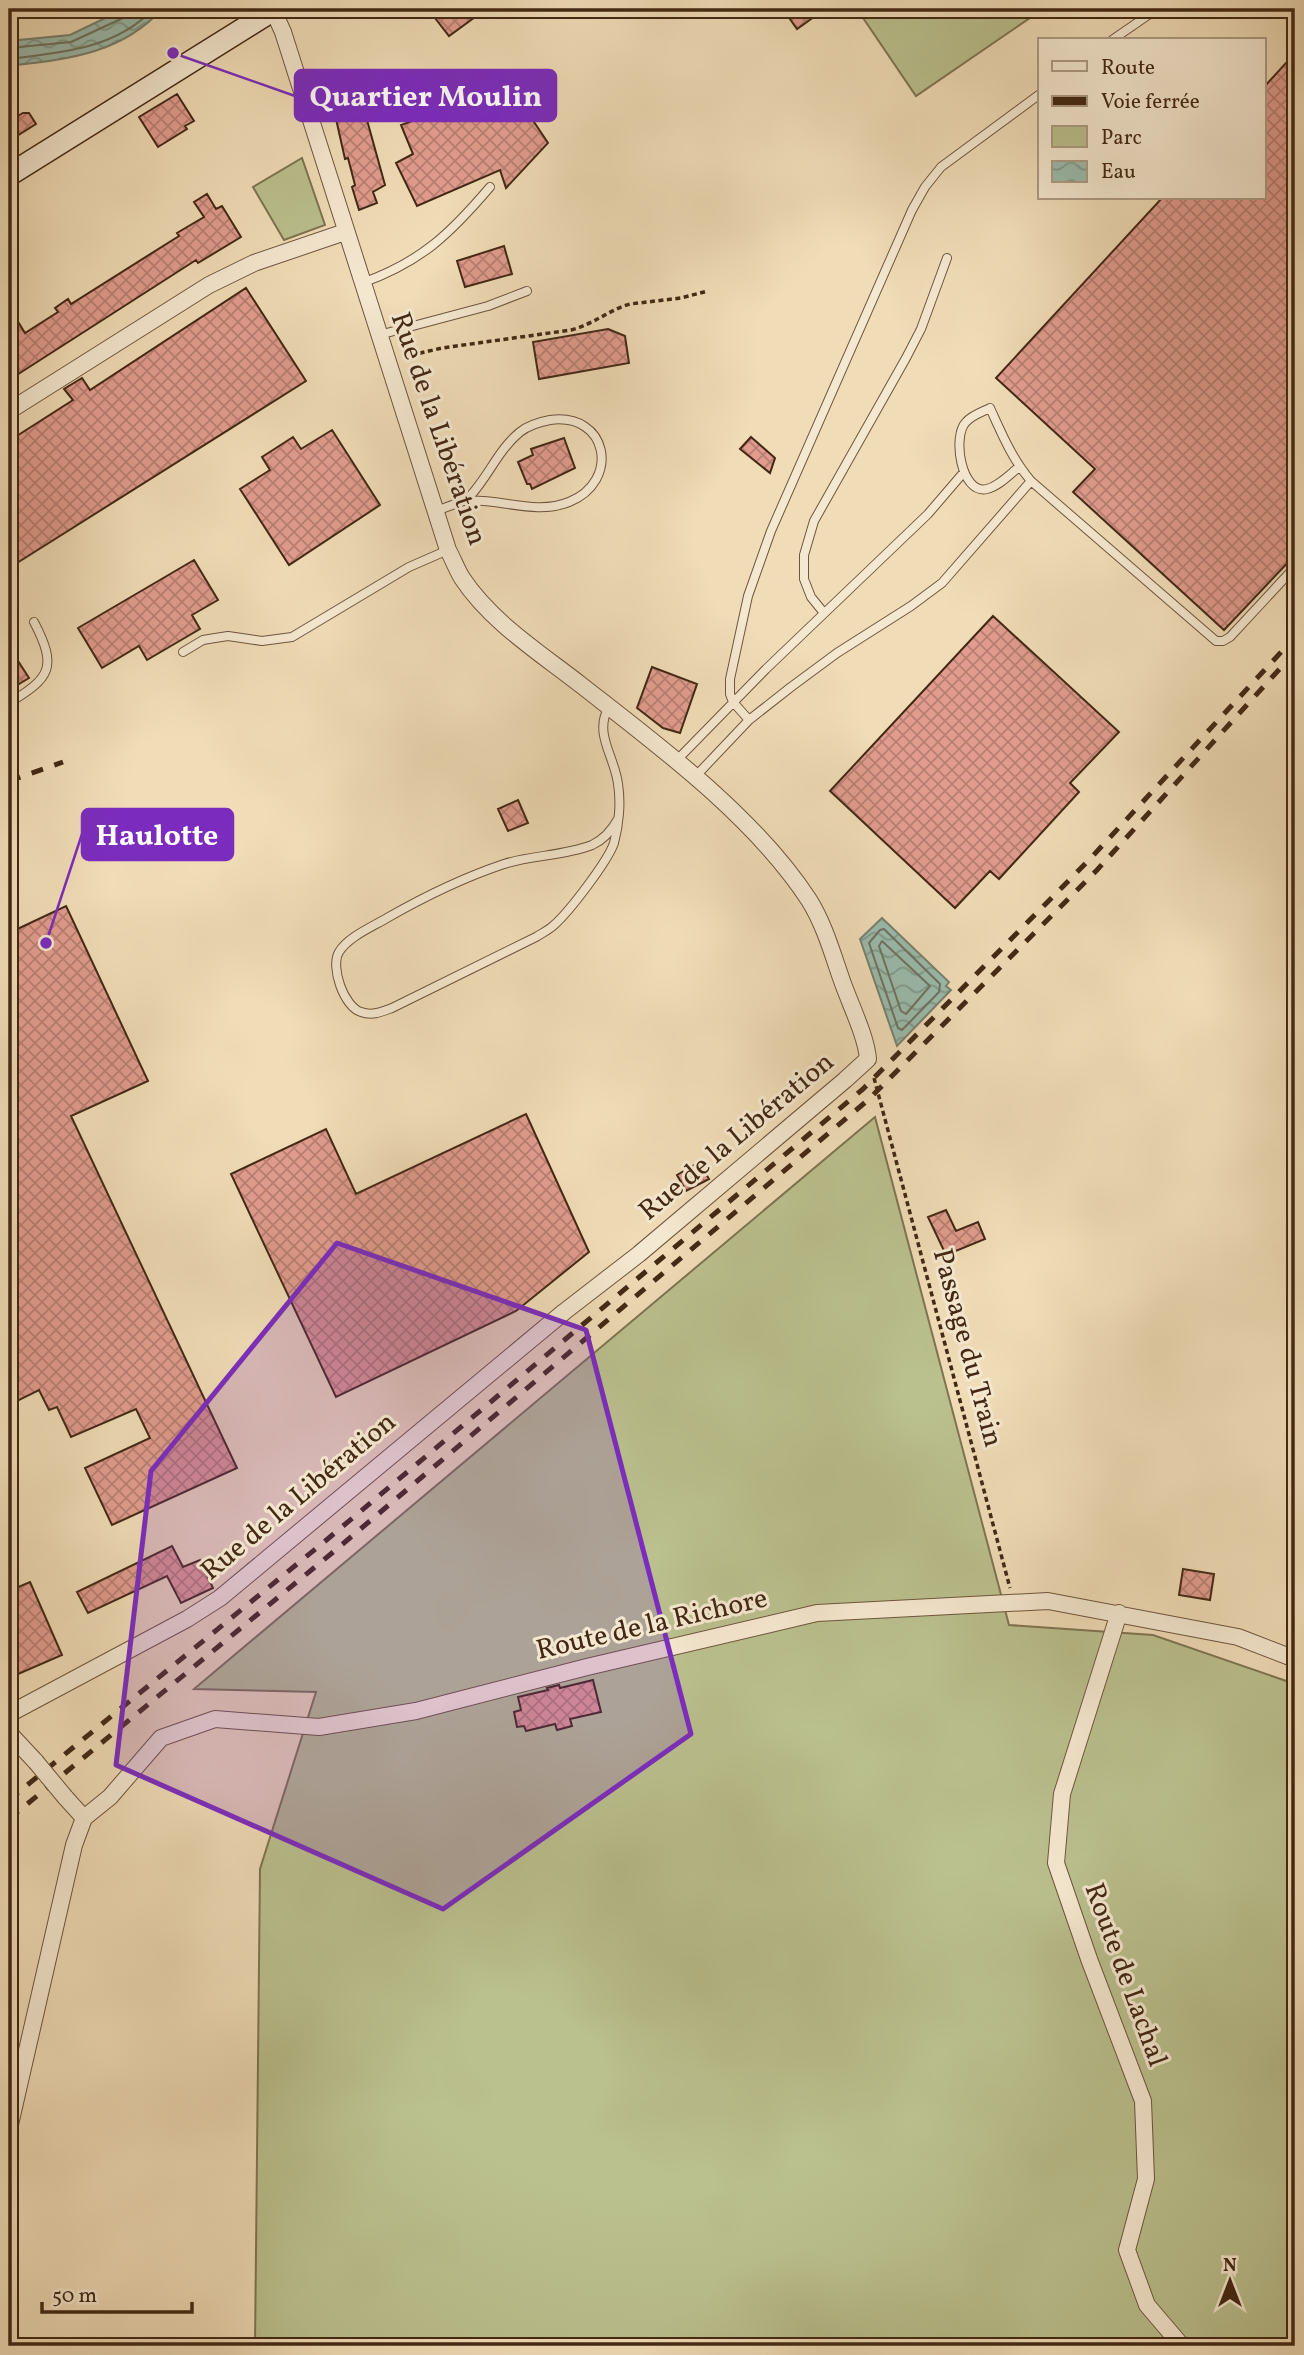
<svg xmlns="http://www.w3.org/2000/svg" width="1304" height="2355" viewBox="0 0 1304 2355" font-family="Vollkorn,serif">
  <defs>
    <pattern id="water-waves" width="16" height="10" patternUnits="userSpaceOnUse" patternTransform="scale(1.75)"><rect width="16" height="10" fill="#9abcad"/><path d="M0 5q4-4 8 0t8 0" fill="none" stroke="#7f998c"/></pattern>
    <pattern id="building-cross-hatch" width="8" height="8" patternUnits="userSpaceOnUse" patternTransform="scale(1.75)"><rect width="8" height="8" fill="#e19c8e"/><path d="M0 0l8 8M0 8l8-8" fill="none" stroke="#b87f73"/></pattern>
  </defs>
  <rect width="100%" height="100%" fill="#f0dcb7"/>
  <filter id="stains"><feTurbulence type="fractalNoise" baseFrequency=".00286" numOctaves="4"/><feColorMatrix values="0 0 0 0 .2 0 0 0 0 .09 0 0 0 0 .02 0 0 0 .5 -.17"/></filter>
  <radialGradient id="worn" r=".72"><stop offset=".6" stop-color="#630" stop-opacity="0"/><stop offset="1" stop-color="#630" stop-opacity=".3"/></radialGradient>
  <path fill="#bac08e" stroke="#7e7451" stroke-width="2" d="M857 9H1043L916 96Z
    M302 158 325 225 284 240 253 187Z
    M875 1117 1009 1625 1153 1635 1295 1684V2346H255L260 1869 316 1692 194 1689Z"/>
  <path fill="url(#water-waves)" stroke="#778170" stroke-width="2" d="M124 9H162C120 55 66 59 9 66V41L70 35Z
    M882 918 949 982 946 986 951 990 897 1046 860 939Z"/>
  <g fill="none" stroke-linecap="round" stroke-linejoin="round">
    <path stroke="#6e7260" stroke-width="2" d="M9 48 71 42 123 18 127 9
      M9 59C59 53 116 49 153 9
      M884 929 940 984 939 992 902 1030 898 1028 869 943 880 930Z
      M882 941 930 986 906 1014 901 1011 879 946Z"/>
  </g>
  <path fill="url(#building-cross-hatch)" stroke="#422814" stroke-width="2" d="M447 9H486L449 36 435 18Z
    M783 9H825L797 29Z
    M1295 53V555L1224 630 1073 492 1095 469 996 378 1162 198H1264V87Z
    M494 91 507 106 520 101 548 143 506 188 500 170 417 206 396 163 413 154 401 125Z
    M177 94 194 121 185 126 187 129 158 147 139 117Z
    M358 100 364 120H367L385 185 373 192 377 203 359 210 352 187 355 185 348 158 345 159 334 110Z
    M23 113H29L36 124 9 141V121Z
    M207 194 216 209 222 206 241 237 198 263 196 260 9 380V307L25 333 58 312 55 308 68 299 71 304 179 236 177 233 204 217 194 202Z
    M504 246 512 274 465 287 457 261Z
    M246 288 306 381 9 568V441L73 400 64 389 82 378 90 390Z
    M608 329 625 336 629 363 539 379 533 342Z
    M332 430 380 505 289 565 240 489 270 470 262 457 293 437 301 449Z
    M751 437 775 458 770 473 740 449Z
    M564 438 575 468 532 489 530 484H527L518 462 533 455 531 449Z
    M194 560 218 600 192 615 200 629 147 660 139 646 102 668 78 628Z
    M993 616 1119 732 1070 783 1079 792 999 879 990 871 955 908 830 791Z
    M9 647 29 678 9 690Z
    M652 667 697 684 680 733 663 728 637 708Z
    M518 800 528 823 508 831 498 809Z
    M66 906 148 1081 71 1116 237 1468 112 1525 85 1468 150 1438 136 1409 71 1437 57 1407 49 1410 39 1390 9 1405V933Z
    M526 1114 589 1252 516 1311 336 1397 231 1174 326 1129 356 1194Z
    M699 1162 709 1179 686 1191 677 1175Z
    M946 1210 956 1231 978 1222 985 1239 946 1255 928 1217Z
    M172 1546 183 1567 200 1560 213 1588 181 1603 167 1576 88 1613 77 1592Z
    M1183 1569 1214 1574 1210 1600 1179 1595Z
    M30 1582 62 1655 9 1678V1591Z
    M593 1680 601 1712 570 1719 572 1726 557 1730 555 1724 526 1731 524 1726 517 1727 514 1712 521 1710 518 1697 548 1690 547 1688 559 1685 560 1688Z"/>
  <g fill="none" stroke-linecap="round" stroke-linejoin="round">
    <defs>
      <path id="service" d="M1112 40 1157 9
        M362 283C421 262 450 234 490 187
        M379 335 488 306 527 291
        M1019 467C1010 474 999 486 987 489 961 495 952 436 966 422 972 415 982 412 990 408 1002 434 1012 459 1031 481L1216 641H1223L1230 637 1295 567
        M436 511 463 501 471 495C489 475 499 449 520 432 529 425 539 422 550 420 608 412 621 481 569 502 535 516 497 497 463 501
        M824 613 811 597 804 579V555L814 521 906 358 921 329 947 258
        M183 652 203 640 215 638 228 636 262 641 292 637 409 567 448 550
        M9 703C50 678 58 668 34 622
        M609 707C593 733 615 757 618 784 621 802 619 825 614 843 608 861 569 912 554 925 549 930 542 933 536 937L392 1008C381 1012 372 1016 361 1012 344 1007 330 967 339 952 348 937 372 927 387 918 422 898 465 877 504 864 532 855 564 856 592 845 605 839 612 830 618 819
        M749 720 733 702 730 694V679L748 596 771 531 912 210 925 187 941 167 1040 94
        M676 761 766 669 928 514 964 472
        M694 778 749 720 791 687 837 653 911 606 942 583 1031 481"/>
      <path id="minor" d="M9 411 209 285 254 263 345 232
        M1119 1613 1062 1794 1056 1863 1089 1959 1143 2101 1146 2179 1127 2250 1147 2305 1182 2346
        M9 1714 187 1619 220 1598 564 1312 639 1254 845 1080 868 1059C866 1035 849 1002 841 978 832 952 824 924 809 900 754 816 659 746 581 685 540 653 491 622 462 578 457 570 453 559 448 550L283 32 273 10
        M9 1733 36 1762
        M65 1797 84 1818 110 1797 161 1738 215 1719 319 1727 416 1711 587 1667 817 1613 1048 1601 1238 1637 1295 1659
        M9 2129 74 1845 84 1818"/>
      <path id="secondary" d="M9 175 275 9"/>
    </defs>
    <use href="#service" stroke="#6e553d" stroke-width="10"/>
    <use href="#minor" stroke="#6e553d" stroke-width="18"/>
    <use href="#secondary" stroke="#422814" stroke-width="24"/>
    <path stroke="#422814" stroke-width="3.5" stroke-dasharray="5 3.5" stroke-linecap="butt" d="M403 357 442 348 571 330C594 324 609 310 630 304L681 298 708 291
      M874 1078 1010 1588"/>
    <use href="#service" stroke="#f5e8d0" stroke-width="8"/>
    <use href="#minor" stroke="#f5e8d0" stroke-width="16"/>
    <use href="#secondary" stroke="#f5e8d0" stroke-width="21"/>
    <path stroke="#422814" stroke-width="5" stroke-dasharray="12 12" stroke-linecap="butt" d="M9 781 63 762
      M9 1800 324 1542 863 1089 1089 860 1295 637
      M9 1819 332 1553 868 1100 1097 870 1295 652"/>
    <defs>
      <path id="minor-bridge" d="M36 1762 65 1797"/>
    </defs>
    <use href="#minor-bridge" stroke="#6e553d" stroke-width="18" stroke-linecap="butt"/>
    <use href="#minor-bridge" stroke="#f5e8d0" stroke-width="16"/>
  </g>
  <path fill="#7b2cbf" fill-opacity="0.2" stroke="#7b2cbf" stroke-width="5" stroke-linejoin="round" d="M337 1243 586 1330 691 1734 443 1909 116 1765 151 1471Z"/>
  <g text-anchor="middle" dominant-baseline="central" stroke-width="6" stroke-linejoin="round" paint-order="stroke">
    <g font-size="28" fill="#422814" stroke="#f5e8d0">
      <text transform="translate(438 429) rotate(71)">Rue de la Libération</text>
      <text transform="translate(737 1137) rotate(-40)">Rue de la Libération</text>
      <text transform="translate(967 1348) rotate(75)">Passage du Train</text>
      <text transform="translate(299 1497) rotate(-40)">Rue de la Libération</text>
      <text transform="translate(652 1625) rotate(-13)">Route de la Richore</text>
      <text transform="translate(1125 1975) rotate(70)">Route de Lachal</text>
    </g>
  </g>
  <path fill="none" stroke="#7b2cbf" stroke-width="2.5" d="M173 53L295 96M46 943L82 834"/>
  <g fill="#7b2cbf" stroke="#f5e8d0" stroke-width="2.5">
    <circle cx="173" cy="53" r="7"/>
    <circle cx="46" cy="943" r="7"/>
  </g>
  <g fill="#7b2cbf" stroke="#7b2cbf" stroke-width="2.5">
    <rect x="295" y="70" width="261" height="51" rx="7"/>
    <rect x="82" y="809" width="151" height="51" rx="7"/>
  </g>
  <g font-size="30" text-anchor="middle" font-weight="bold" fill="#fff">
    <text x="426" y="106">Quartier Moulin</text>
    <text x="157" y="845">Haulotte</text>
  </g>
  <rect width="1304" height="2355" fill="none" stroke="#f0dcb7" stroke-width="35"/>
  <rect x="10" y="10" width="1283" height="2334" fill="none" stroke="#422814" stroke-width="3.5"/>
  <rect x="18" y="18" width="1269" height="2320" fill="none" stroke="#422814" stroke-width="2"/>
  <rect x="1038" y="38" width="228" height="161" fill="#f5e8d0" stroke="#ad9b85" stroke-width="2"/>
  <rect x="1052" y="61" width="35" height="10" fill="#f5e8d0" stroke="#ad9b85" stroke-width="2"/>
  <text x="1101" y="74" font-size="21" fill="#422814">Route</text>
  <rect x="1052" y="96" width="35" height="10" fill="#422814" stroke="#ad9b85" stroke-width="2"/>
  <text x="1101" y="108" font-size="21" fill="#422814">Voie ferrée</text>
  <rect x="1052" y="126" width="35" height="21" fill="#bac08e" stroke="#ad9b85" stroke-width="2"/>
  <text x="1101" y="144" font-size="21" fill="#422814">Parc</text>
  <rect x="1052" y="161" width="35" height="21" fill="url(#water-waves)" stroke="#ad9b85" stroke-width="2"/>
  <text x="1101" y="178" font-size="21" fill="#422814">Eau</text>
  <g transform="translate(1230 2281)" stroke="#f5e8d0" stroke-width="5" paint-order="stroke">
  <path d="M0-5L12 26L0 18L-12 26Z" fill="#422814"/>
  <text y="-10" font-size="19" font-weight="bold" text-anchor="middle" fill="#422814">N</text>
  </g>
  <path d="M42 2302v10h150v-10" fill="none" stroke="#422814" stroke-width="3.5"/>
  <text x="52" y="2302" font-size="21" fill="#422814" stroke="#f5e8d0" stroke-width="5" paint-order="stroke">50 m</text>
  <rect width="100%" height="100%" filter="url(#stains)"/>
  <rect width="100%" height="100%" fill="url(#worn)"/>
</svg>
